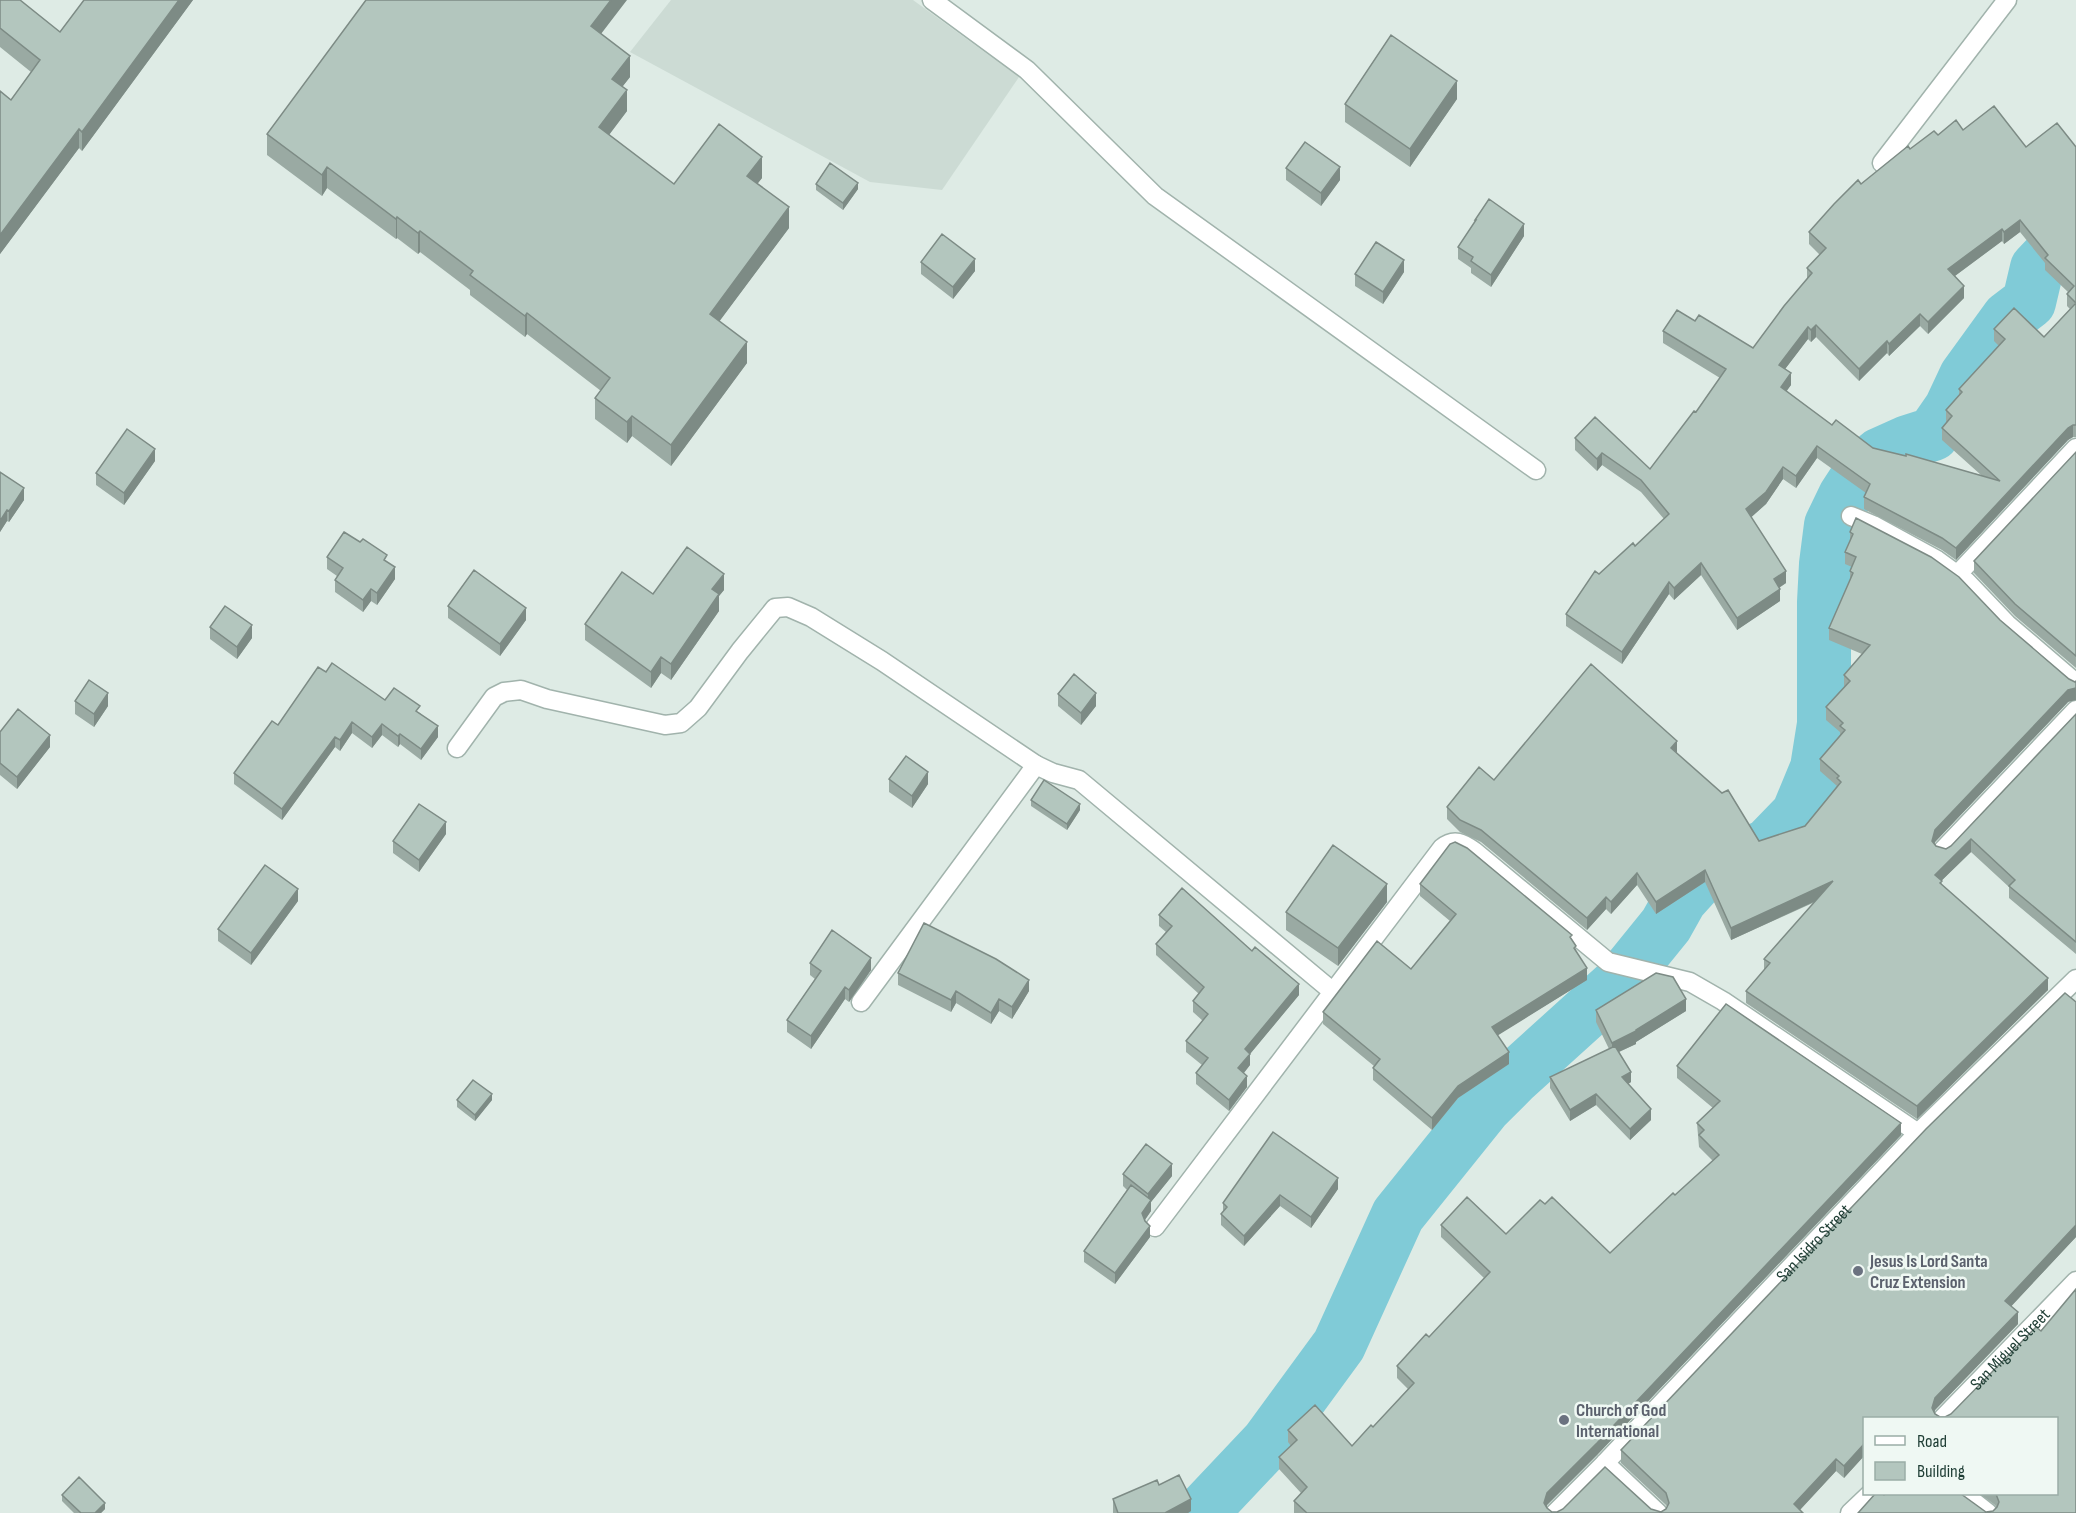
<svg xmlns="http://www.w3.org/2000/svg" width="2076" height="1513" viewBox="0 0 2076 1513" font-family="'Sofia Sans Condensed',sans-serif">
  <rect width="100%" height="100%" fill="#deebe5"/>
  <path fill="#ccdbd4" d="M671 0H913L1019 77 942 190 870 182 630 52Z"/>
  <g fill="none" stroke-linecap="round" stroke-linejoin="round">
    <path stroke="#80cbd7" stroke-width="54" d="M1201 1513 1268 1442 1339 1345 1398 1215 1484 1108 1514 1078 1619 983 1666 925 1680 900 1699 879 1768 845 1798 814 1817 768 1824 724V602L1826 564 1831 525 1845 496 1860 473 1879 455 1908 442 1933 434 1951 408 1966 376 2008 318 2029 302 2037 268 2076 227"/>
    <defs>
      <g id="minor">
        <path d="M932 0 1027 70 1155 196 1536 470"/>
        <path d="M1882 163 2007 0"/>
        <path d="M1851 516 1873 525 1937 560 1966 581 2007 624 2076 683"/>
        <path d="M1957 575 2076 448"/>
        <path d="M457 748 494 697 504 692 521 690 547 699 665 725 681 723 698 708 740 651 775 608 788 607 811 617 882 661 1036 765"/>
        <path d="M1943 850 2076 710"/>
        <path d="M861 1002 1036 765 1053 773 1079 780 1332 991"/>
        <path d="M1155 1227 1442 848C1454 838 1463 843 1474 851L1608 962 1690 982 1723 1001 1918 1133"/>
        <path id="s1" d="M1943 1418 2076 1281"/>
        <path d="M1605 1463 1658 1513"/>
        <path d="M1964 1494 1988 1513"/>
        <path id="s2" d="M1555 1513 1605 1463 1918 1133 2076 979"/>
        <path d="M1850 1513 1870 1494"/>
      </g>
    </defs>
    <use href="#minor" stroke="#a1b3ac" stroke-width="21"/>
    <use href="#minor" stroke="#fff" stroke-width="18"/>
  </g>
  <path fill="#9aaaa3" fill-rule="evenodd" d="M0 0 60 32 84 0H193L82 151 79 148 0 254V91L11 100 31 72 0 47Z
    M601 34 630 77 622 87 627 111 609 135 674 184 762 178 757 184 789 228 719 321 747 363 671 466 632 436 627 443 595 419V398L601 391 527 334 525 337 470 295V290L420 252 418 254 397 238 396 239 327 188 322 196 267 155V134Z
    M1457 99 1410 167 1345 122V104Z
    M1963 130 2026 147H2076V437H2073L2068 440 1956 560 1942 550 1864 509V497L1866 493 1817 458 1796 488 1783 479 1766 504 1751 517 1786 583 1779 588 1780 601 1737 630 1701 575 1674 600 1669 594 1622 664 1566 626V614L1599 574 1635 546 1664 519 1641 492 1602 465 1597 471 1575 450V438L1650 469 1696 412 1720 378 1663 343V331L1695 321 1753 348 1807 279V268L1820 255 1809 244V232L1861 184 1910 149 1938 135ZM2020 232 2045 263V270L2068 292 2067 294V306L2070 309 2044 337 1994 329V341L1999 346 1959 389V396L1946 410V423L1942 428V440L1981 475 1873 448 1832 425 1786 391 1791 385 1785 369 1808 339 1811 342 1816 337 1859 381 1887 353 1889 356 1920 326 1928 334 1964 298 1955 276 2002 241 2004 244Z
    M1286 168 1340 180 1321 206 1286 180Z
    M816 184 858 189 843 210 816 190Z
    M1475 220 1524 236 1491 287 1471 273V268L1458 259V247L1475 222Z
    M921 262 975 271 953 299 921 274Z
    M1404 272 1383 304 1355 286V274Z
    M2076 452V668L2015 616 1974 573V561Z
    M155 461 124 505 96 485V473Z
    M0 472 24 500 9 522 7 521 0 532Z
    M1850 532 2000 620 2069 679 2075 682 2068 702 1935 842 1934 844 1936 846 1946 849 1951 846 2076 714V954L2009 898V887L1971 852 1941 881 1942 885 2048 990 1917 1119 1746 1003V991L1764 970V959L1815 902 1731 940 1705 882 1656 914 1637 885 1611 914 1606 909 1587 930 1481 842 1460 832 1447 819V807L1494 780 1676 753 1759 841 1805 826 1837 786 1820 771V759L1840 735V732L1826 720V707L1844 687V675L1862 654 1829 640V628L1850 582V571L1852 567 1845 564V552L1850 541Z
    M327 557 387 562 395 579 377 605 371 601 363 612 335 592V580L337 576 327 569Z
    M724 590 719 596V611L671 680 661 673 651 688 585 640V624L653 594Z
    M448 606 526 620 500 656 448 618Z
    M210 627 252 638 237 659 210 639Z
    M326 672 385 700 420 713 438 737 421 760 400 744 398 747 382 735 372 748 352 733 340 751 335 747 282 820 234 784V773Z
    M1058 694 1096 706 1081 725 1058 706Z
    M75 701 108 706 94 727 75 714Z
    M0 732 50 747 17 789 0 775Z
    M889 779 928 784 912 808 889 792Z
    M1031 800 1080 810 1067 830 1031 806Z
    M446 834 419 872 393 853V841Z
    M1420 884 1572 939 1587 980 1497 1035 1509 1064 1458 1098 1432 1130 1373 1080V1068L1374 1066 1323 1024V1012L1411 969 1450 921 1420 896Z
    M298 901 251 965 218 941V929Z
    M1387 902 1338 966 1286 930V912Z
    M1159 915 1299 995 1250 1054V1065L1244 1073 1247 1087 1229 1111 1196 1084V1073L1202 1065 1186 1052V1041L1203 1021 1193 1012V1001L1199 994 1156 955V944L1166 932 1159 926Z
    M810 963 871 970 849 1002 845 999 811 1049 787 1032V1020L815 979 810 975Z
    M898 973 1029 991 1012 1019 999 1011 991 1024 956 1003 951 1012 898 985Z
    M2065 993 2076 1002V1237L2011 1306 2018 1312V1324L1935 1410 1934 1413 1940 1417H1945L1951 1414 2036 1327 2041 1331 2076 1289V1513H1858L1875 1494H1883L1884 1495 1885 1494H1961L1986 1512 1993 1511 1997 1508 1995 1505 1980 1494H2056V1419H1864V1456L1844 1478 1836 1471 1800 1510 1803 1513H1294V1501L1301 1493 1279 1469V1457L1291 1446 1288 1442V1430L1315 1405 1352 1446 1371 1425 1373 1427 1408 1389 1397 1378V1366L1426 1334 1429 1337 1484 1278 1441 1237V1225L1467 1197 1506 1234 1540 1200 1545 1204 1552 1197 1610 1253 1673 1193 1675 1195 1713 1161 1699 1147 1697 1123 1713 1108 1677 1078V1066L1726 1004 1901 1123V1135L1597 1455 1547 1505 1546 1508 1552 1512H1557L1563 1509 1605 1467 1651 1509 1661 1512 1666 1509 1667 1507 1666 1505 1621 1463V1450L1926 1129Z
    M1596 1010 1686 1011 1636 1042V1044L1619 1052 1631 1082 1628 1084 1651 1120 1630 1140 1596 1105 1570 1121 1550 1088V1077L1609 1049 1596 1022Z
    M457 1100H492L475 1121 457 1107Z
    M1123 1174 1172 1176 1151 1202V1211L1145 1220 1150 1237 1115 1284 1084 1262V1251L1127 1190 1123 1186Z
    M1338 1189 1311 1228 1280 1206 1244 1246 1221 1225V1214L1223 1212V1203Z
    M1159 1485 1191 1511 1188 1513H1113V1499Z
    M62 1495 105 1509 101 1513H74L62 1501Z"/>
  <path fill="#7d8b85" d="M179 0H193L82 151V132Z
    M611 0H627L591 47V26Z
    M630 56V77L612 100V79Z
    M1457 81V99L1410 167V149Z
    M627 90V111L599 148V127Z
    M79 129V148L0 254V235Z
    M762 157V178L747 197V176Z
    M327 167V188L322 196V175Z
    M1340 167V180L1321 206V193Z
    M858 183V189L843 210V203Z
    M789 207V228L710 334V314Z
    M397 217V238L396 239V219Z
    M2020 220V232L2004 244V232Z
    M1524 224V236L1491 287V275Z
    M2002 229V241L1948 281V269Z
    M420 231V252L418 254V233Z
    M975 259V271L953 299V287Z
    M1404 260V272L1383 304V292Z
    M1964 286V298L1928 334V322Z
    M527 313V334L525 337V316Z
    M1920 314V326L1889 356V344Z
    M1816 325V337L1811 342V330Z
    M1808 327V339L1779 377V365Z
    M1887 341V353L1859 381V369Z
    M747 342V363L671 466V445Z
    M1791 373V385L1781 399V387Z
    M632 416V436L627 443V422Z
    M2073 425V437L2068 440 1956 560V548L2068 428Z
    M1817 446V458L1796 488V476Z
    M155 449V461L124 505V493Z
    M1602 453V465L1597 471V459Z
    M1783 467V479L1766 504 1746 522V509Z
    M24 488V500L9 522V511Z
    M7 510V521L0 532V521Z
    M1701 563V575L1674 600V588Z
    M395 567V579L377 605V593Z
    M1786 571V583L1774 591V579Z
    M724 574V590L719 596V611L671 680V664L712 589Z
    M1669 582V594L1622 664V652Z
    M371 589V601L363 612V600Z
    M1780 589V601L1737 630V618Z
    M526 608V620L500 656V644Z
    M252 625V638L237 659V647Z
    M661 657V673L651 688V672Z
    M2076 688V700L2068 702 1935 842 1932 853V841L1935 830 2068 690Z
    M108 693V706L94 727V714Z
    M1096 693V706L1081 725V713Z
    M352 722V733L340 751V740Z
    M382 724V735L372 748V737Z
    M438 726V737L421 760V749Z
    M400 734V744L398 747V736Z
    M50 735V747L17 789V777Z
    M335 737V747L282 820V809Z
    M1677 741V753L1671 748Z
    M928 772V784L912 808V796Z
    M1080 804V810L1067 830V824Z
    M446 822V834L419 872V860Z
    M1971 839V852L1935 887V875Z
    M1705 870V882L1656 914V902Z
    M1637 873V885L1611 914V902Z
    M1833 881V893L1731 940V928Z
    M1387 884V902L1338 966V948Z
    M298 889V901L251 965V953Z
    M1606 897V909L1587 930V918Z
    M871 958V970L849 1002V990Z
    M1587 968V980L1492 1039V1027Z
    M2048 978V990L1917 1119V1106Z
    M1029 980V991L1012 1019V1007Z
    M1299 984V995L1245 1060V1049Z
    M845 987V999L811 1049V1036Z
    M956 991V1003L951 1012V1000Z
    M999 999V1011L991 1024V1013Z
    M1686 999V1011L1636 1042V1044L1612 1055V1043Z
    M1509 1052V1064L1458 1098 1432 1130V1118L1458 1086Z
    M1250 1054V1065L1238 1080V1068Z
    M1631 1072V1082L1622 1088V1077Z
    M1247 1076V1087L1229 1111V1100Z
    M492 1094V1100L475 1121V1115Z
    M1596 1094V1105L1570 1121V1110Z
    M1651 1109V1120L1630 1140V1129Z
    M1901 1123V1135L1597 1455 1547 1505 1545 1513 1544 1503 1547 1493Z
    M1172 1164V1176L1151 1202V1211L1142 1224V1213L1148 1204V1194Z
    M1338 1178V1189L1311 1228V1217Z
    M1280 1195V1206L1244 1246V1236Z
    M2076 1225V1237L2005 1313V1301Z
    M1150 1226V1237L1115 1284V1273Z
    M2018 1312V1324L1935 1410 1933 1419 1932 1408 1935 1398Z
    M1864 1444V1456L1844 1478V1466Z
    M1836 1459V1471L1797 1513 1794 1504Z
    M1191 1499V1511L1188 1513H1165Z
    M105 1503V1509L101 1513H95Z"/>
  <path fill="#b3c6be" stroke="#7d8b85" stroke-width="1.5" d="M0 0H20L60 32 84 0H179L82 132 79 129 0 235V91L11 100 40 60 0 28Z
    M366 0H611L591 26 630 56 612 79 627 90 599 127 674 184 719 124 762 157 747 176 789 207 710 314 747 342 671 445 632 416 627 422 595 398 610 378 527 313 525 316 470 275 473 271 420 231 418 233 397 217 396 219 327 167 322 175 267 134Z
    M1391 35 1457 81 1410 149 1345 104Z
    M1994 106 2026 147 2057 123 2076 147V303L2067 294 2074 286 2045 258 2048 255 2020 220 2004 232 2002 229 1948 269 1964 286 1928 322 1920 314 1889 344 1887 341 1859 369 1816 325 1811 330 1808 327 1779 365 1791 373 1781 387 1832 425 1836 420 1873 448 1906 456V454L2000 481 1942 428 1952 416 1946 410 1962 392 1959 389 2005 339 1994 329 2014 308 2044 337 2076 303V425H2073L2068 428 1956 548 1942 538 1864 497 1870 484 1817 446 1796 476 1783 467 1766 492 1746 509 1786 571 1774 579 1780 589 1737 618 1701 563 1674 588 1669 582 1622 652 1566 614 1595 571 1599 574 1633 543 1635 546 1669 514 1641 480 1602 453 1597 459 1575 438 1595 417 1650 469 1694 411 1696 412 1726 369 1663 331 1677 310 1695 321 1699 315 1753 348 1784 306 1812 273 1807 268 1826 248 1809 232 1834 204 1858 180 1861 184 1908 146 1910 149 1934 131 1938 135 1956 120 1963 130Z
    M1305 142 1340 167 1321 193 1286 168Z
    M830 163 858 183 843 203 816 184Z
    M1489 199 1524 224 1491 275 1471 261 1473 257 1458 247 1476 220H1475Z
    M942 234 975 259 953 287 921 262Z
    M1376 242 1404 260 1383 292 1355 274Z
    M127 429 155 449 124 493 96 473Z
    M2076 452V656L2015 604 1974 561Z
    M0 472 24 488 9 511 7 510 0 521Z
    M1856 518 1931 557 1959 577 2000 620 2069 679 2075 682 2076 681V688L2068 690 1935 830 1932 841 1936 846 1946 849 1951 846 2076 714V942L2009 886 2015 880 1971 839 1935 875 1942 881 1940 883 2048 978 1917 1106 1746 991 1770 963 1764 959 1833 881 1731 928 1705 870 1656 902 1637 873 1611 902 1606 897 1587 918 1481 830 1460 820 1447 807 1479 767 1494 780 1591 664 1677 741 1671 748 1722 793 1728 790 1759 841 1805 826 1841 782 1837 778 1839 776 1820 759 1845 730 1840 726 1843 723 1826 707 1850 681 1844 675 1870 645 1829 628 1853 573 1850 571 1856 557 1845 552 1853 534 1850 532Z
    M344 532 360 542 363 539 387 555 384 560 395 567 377 593 371 589 363 600 335 580 343 568 327 557Z
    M687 547 724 574 712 589 719 594 671 664 661 657 651 672 585 624 622 572 653 594Z
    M474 570 526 608 500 644 448 606Z
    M225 606 252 625 237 647 210 627Z
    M332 663 385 700 394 688 420 706 416 711 438 726 421 749 400 734 398 736 382 724 372 737 352 722 340 740 335 737 282 809 234 773 272 721 278 725 318 667 326 672Z
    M1074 674 1096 693 1081 713 1058 694Z
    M89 680 108 693 94 714 75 701Z
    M18 709 50 735 17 777 0 763V732Z
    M906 756 928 772 912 796 889 779Z
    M1044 780 1080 804 1067 824 1031 800Z
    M419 804 446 822 419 860 393 841Z
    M1455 842 1467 848 1572 935 1570 937 1576 946 1574 948 1587 968 1492 1027 1509 1052 1458 1086 1432 1118 1373 1068 1380 1059 1323 1012 1377 941 1411 969 1456 914 1420 884 1450 844Z
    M1333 845 1387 884 1338 948 1286 912Z
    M265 865 298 889 251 953 218 929Z
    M1182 888 1252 951 1255 947 1299 984 1245 1049 1250 1054 1238 1068 1247 1076 1229 1100 1196 1073 1208 1058 1186 1041 1208 1014 1193 1001 1204 987 1156 944 1172 926 1159 915Z
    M924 923 996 959 1029 980 1012 1007 999 999 991 1013 956 991 951 1000 898 973Z
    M832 930 871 958 849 990 845 987 811 1036 787 1020 821 971 810 963Z
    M1656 973 1673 977 1686 999 1636 1030V1031L1612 1043 1596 1010Z
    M2065 993 2076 1002V1225L2005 1301 2018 1312 1935 1398 1932 1408 1935 1414 1940 1417H1945L1951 1414 2036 1327 2041 1331 2076 1289V1513H1858L1875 1494H1883L1884 1495 1885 1494H1961L1986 1512 1993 1511 1997 1507 1999 1502 1996 1494H2056V1419H1864V1444L1844 1466 1836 1459 1794 1504 1803 1513H1307L1294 1501 1307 1487 1279 1457 1297 1440 1288 1430 1315 1405 1352 1446 1371 1425 1373 1427 1414 1383 1397 1366 1426 1334 1429 1337 1490 1272 1441 1225 1467 1197 1506 1234 1540 1200 1545 1204 1552 1197 1610 1253 1673 1193 1675 1195 1719 1155 1699 1135 1704 1130 1697 1123 1720 1101 1677 1066 1726 1004 1901 1123 1597 1443 1547 1493 1544 1503 1547 1508 1552 1512H1557L1563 1509 1605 1467 1651 1509 1661 1512 1666 1509 1669 1503 1666 1493 1621 1450 1926 1129Z
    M1615 1046 1631 1072 1622 1077 1651 1109 1630 1129 1596 1094 1570 1110 1550 1077Z
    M473 1080 492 1094 475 1115 457 1100Z
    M1273 1132 1338 1178 1311 1217 1280 1195 1244 1236 1221 1214 1227 1207 1223 1203Z
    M1146 1144 1172 1164 1148 1194 1123 1174Z
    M1131 1185 1151 1200 1142 1213 1145 1221 1150 1226 1115 1273 1084 1251Z
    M1179 1475 1191 1499 1165 1513H1118L1113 1499 1157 1480 1159 1485Z
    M79 1477 105 1503 95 1513H81L62 1495Z"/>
  <g fill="#6b7280" stroke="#eff8f3" stroke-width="2">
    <circle cx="1858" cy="1271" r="6"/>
    <circle cx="1564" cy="1420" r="6"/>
  </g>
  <g text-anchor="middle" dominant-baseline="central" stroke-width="5" stroke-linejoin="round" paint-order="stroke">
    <g font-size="18" fill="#1e3d34" stroke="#eff8f3">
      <text stroke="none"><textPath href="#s2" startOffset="374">San Isidro Street</textPath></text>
      <text stroke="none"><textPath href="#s1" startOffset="96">San Miguel Street</textPath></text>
    </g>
    <g font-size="18" font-weight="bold" fill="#5b616d" stroke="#eff8f3" text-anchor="start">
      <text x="1870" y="1261">Jesus Is Lord Santa<tspan x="1870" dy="21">Cruz Extension</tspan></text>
      <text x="1576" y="1410">Church of God<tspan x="1576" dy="21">International</tspan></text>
    </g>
  </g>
  <rect x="1863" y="1417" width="195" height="78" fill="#eff8f3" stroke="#9bada7" stroke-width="1.5"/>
  <rect x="1875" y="1436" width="30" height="9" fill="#ffffff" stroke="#9bada7" stroke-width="1.5"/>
  <text x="1917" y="1447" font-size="18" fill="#1e3d34">Road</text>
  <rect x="1875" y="1462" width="30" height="18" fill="#b3c6be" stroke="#9bada7" stroke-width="1.5"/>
  <text x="1917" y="1477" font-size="18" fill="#1e3d34">Building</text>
</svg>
